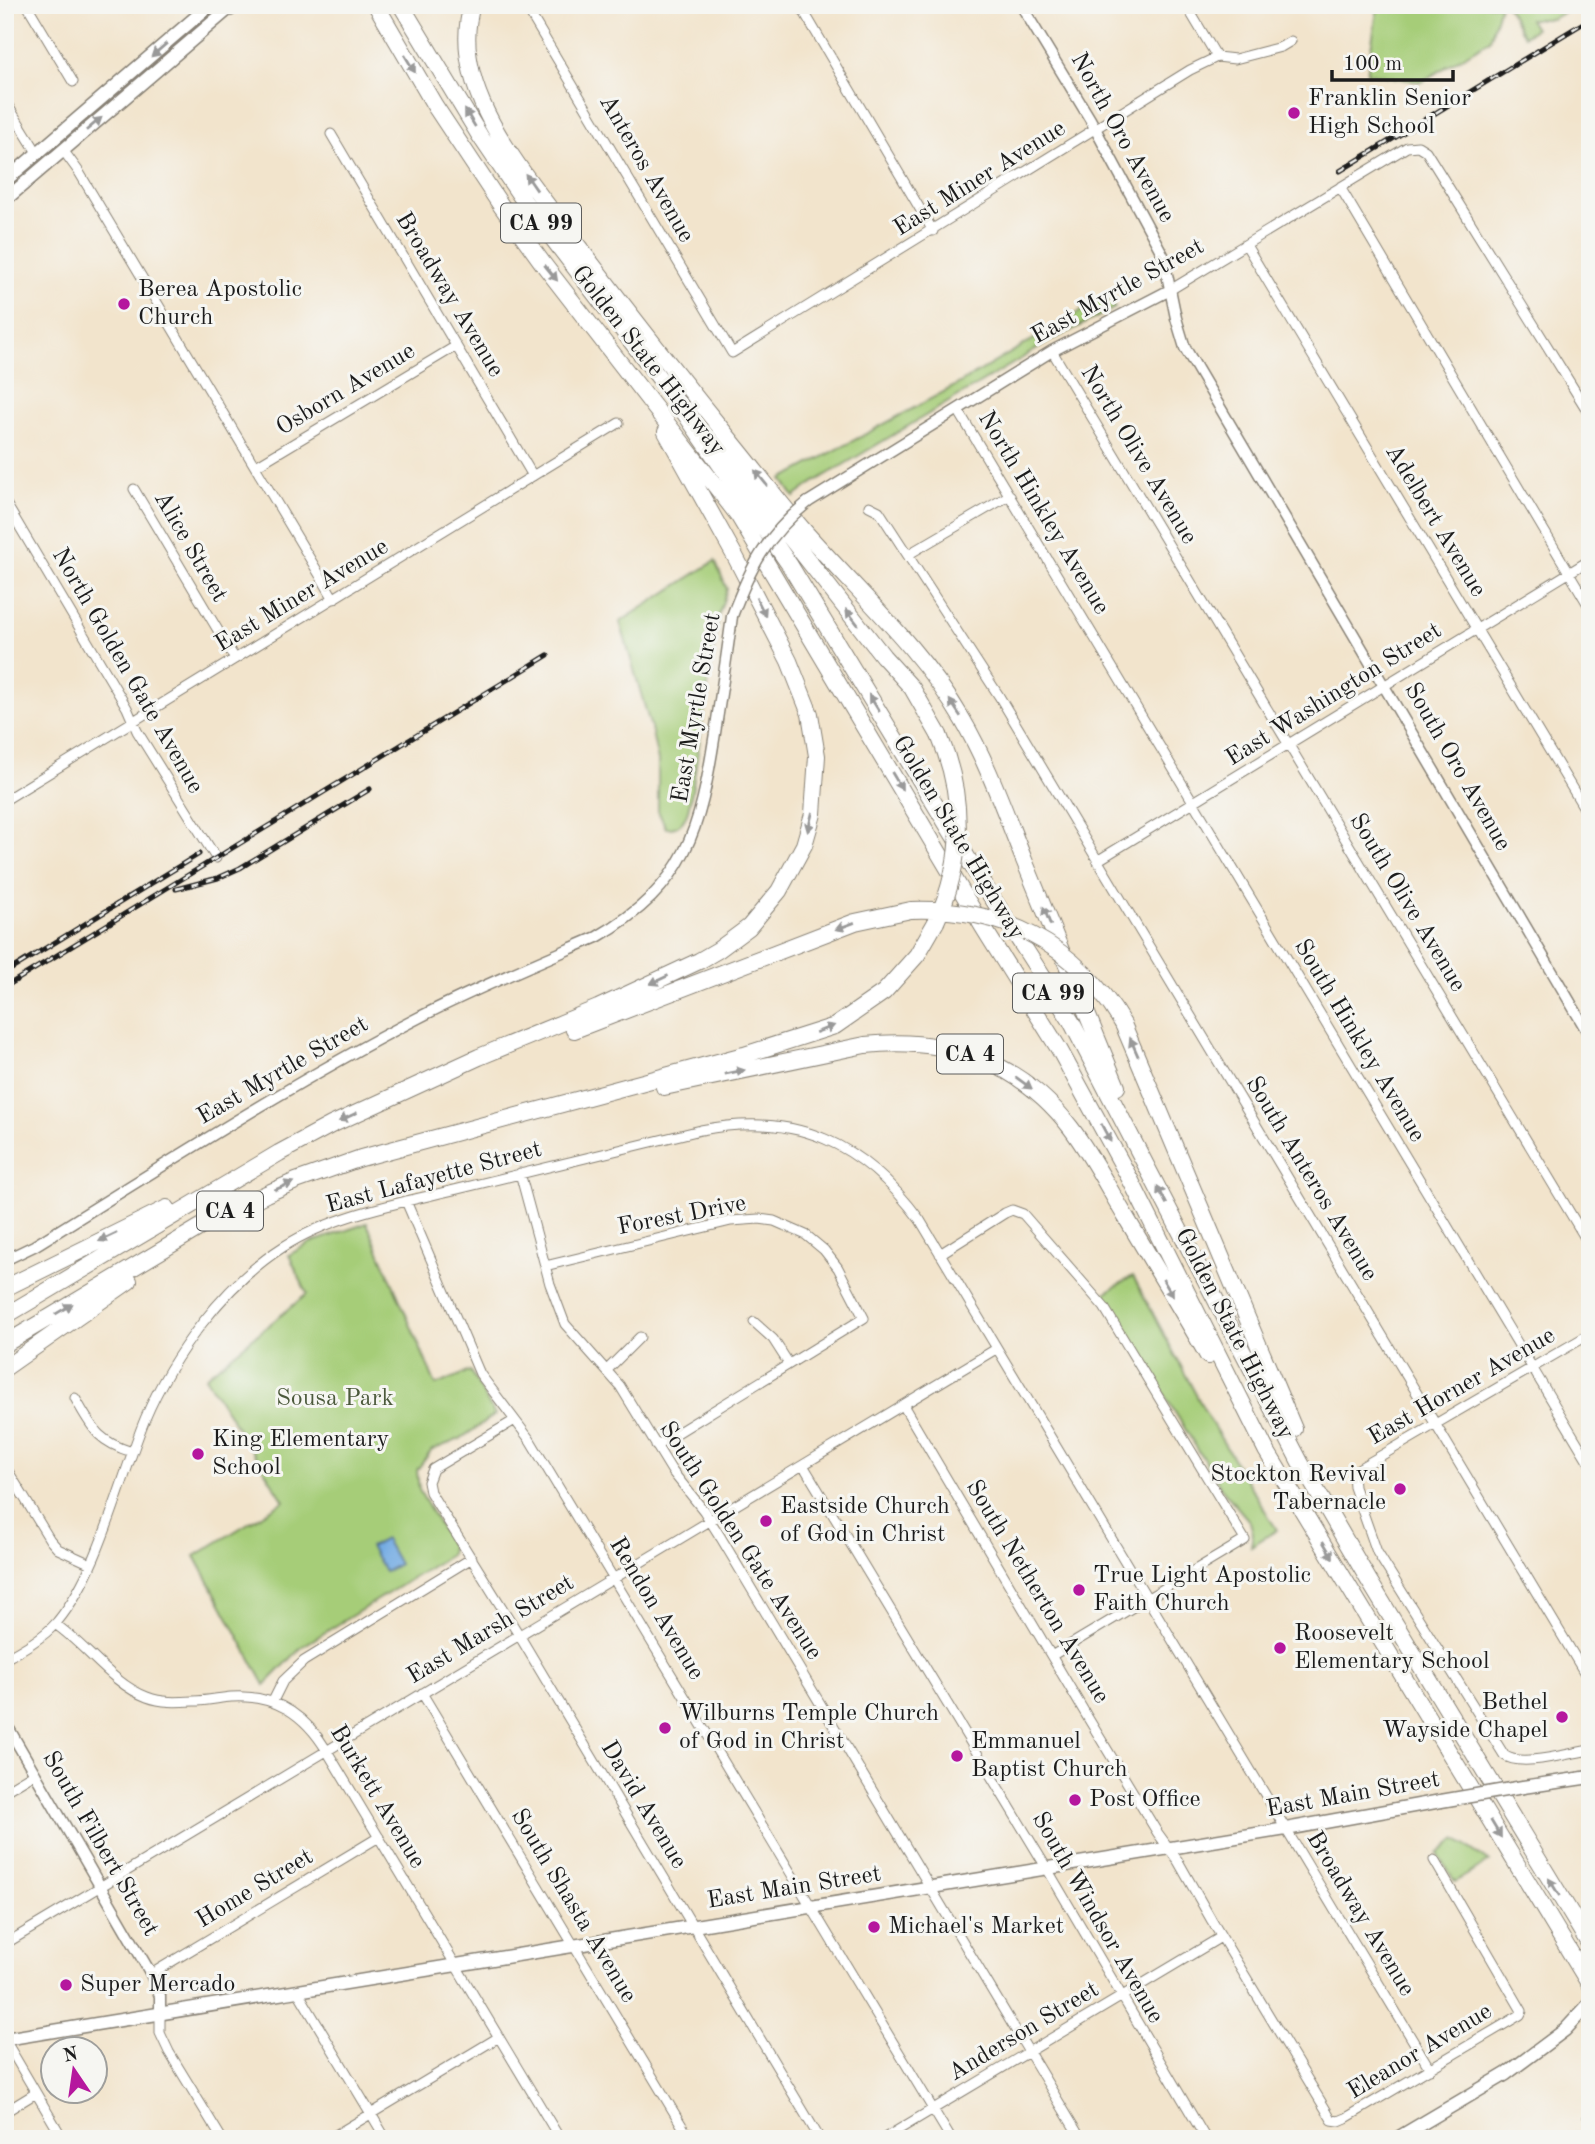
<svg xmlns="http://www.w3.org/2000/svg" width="1595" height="2144" viewBox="0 0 1595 2144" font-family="'Old Standard TT',serif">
  <rect width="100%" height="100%" fill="#f6f6f2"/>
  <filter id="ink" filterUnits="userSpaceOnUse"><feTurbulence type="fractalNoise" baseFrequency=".0143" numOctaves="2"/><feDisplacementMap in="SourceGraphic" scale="14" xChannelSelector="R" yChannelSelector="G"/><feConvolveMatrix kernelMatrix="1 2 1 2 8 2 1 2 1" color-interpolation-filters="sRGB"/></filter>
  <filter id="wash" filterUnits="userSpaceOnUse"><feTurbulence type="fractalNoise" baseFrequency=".00686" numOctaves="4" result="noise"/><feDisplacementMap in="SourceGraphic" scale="28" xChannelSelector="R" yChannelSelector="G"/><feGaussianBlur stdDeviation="1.57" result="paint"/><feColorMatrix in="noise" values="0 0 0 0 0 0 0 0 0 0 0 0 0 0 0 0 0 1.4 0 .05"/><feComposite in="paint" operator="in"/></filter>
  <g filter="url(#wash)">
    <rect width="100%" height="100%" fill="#f2e4cc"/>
    <path fill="#a6cd78" stroke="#61744a" stroke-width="2" d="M1378 5H1500L1490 40 1421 82 1367 73Z
      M1506 5C1519 5 1530 9 1542 9 1554 8 1565 5 1577 5L1552 19H1529L1535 29 1524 36Z
      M1105 297 1115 308 1054 339 813 483 794 497 782 479 953 387Z
      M715 561 727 589 719 614 692 791C689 807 687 830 666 828L658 811V761L651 728 620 622Z
      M367 1223 436 1385 470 1371 495 1415 460 1439 432 1450 417 1470 419 1490 451 1546 450 1555 303 1646 265 1685 195 1556 284 1501 205 1377 307 1294 289 1255 310 1243Z
      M1133 1276 1209 1419 1277 1530 1251 1546 1253 1533 1250 1522 1221 1488 1103 1294Z
      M1456 1839 1489 1862 1455 1882 1438 1854Z"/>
    <path fill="#74ace3" stroke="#486480" stroke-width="2" d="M385 1539 399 1564 385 1572 370 1547Z"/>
  </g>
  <g filter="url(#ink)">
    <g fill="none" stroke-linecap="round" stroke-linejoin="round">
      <defs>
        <path id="minor" d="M27 5 73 82
          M525 5 732 353 1190 70 1217 57 1235 59 1281 47 1291 41
          M800 5 933 231
          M1186 5 1217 57
          M5 101 38 154
          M331 134 533 476
          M63 150 79 172 334 599
          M1340 187 1590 608
          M1246 245 1590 818
          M1170 290 1407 147 1418 146 1426 151 1590 415
          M1052 351 1590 1246
          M958 410 1590 1464
          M256 466 456 346
          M134 489 235 659
          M5 502 127 708 137 731 216 858
          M869 506 879 511 999 696 1590 1682
          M909 554 1010 495
          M5 800 619 423
          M1097 861 1590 560
          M520 1173 550 1284 565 1324 620 1386 672 1471 704 1511 721 1538 1081 2139
          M406 1201 480 1374 530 1440 951 2139
          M940 1254 1005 1213 1012 1210 1023 1214 1104 1307 1245 1540 1053 1655
          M545 1266 731 1221 759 1219 774 1221 806 1235 824 1250 838 1268 864 1318 656 1446
          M754 1322 773 1339 789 1364
          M1590 1334 1353 1472 1354 1487 1377 1552 1504 1755C1520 1768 1569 1753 1590 1750
          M607 1370 640 1337
          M75 1398C93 1429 97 1441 132 1452
          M903 1405 1088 1718 1157 1832 1178 1861 1212 1921 1332 2120 1339 2121 1346 2118 1520 2015 1522 2011 1434 1860
          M515 1420 433 1469 428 1482 430 1492 519 1635 820 2139
          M803 1465 1046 1867 1206 2139
          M5 1466 50 1540 58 1549 91 1564
          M55 1624C86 1645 112 1684 147 1697 163 1703 177 1702 194 1701 207 1701 219 1698 231 1697 275 1694 305 1714 327 1751L560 2139
          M5 1659C23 1649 43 1638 57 1622 100 1570 119 1482 145 1419 172 1355 225 1284 283 1247 334 1214 400 1203 458 1189 539 1169 620 1150 701 1130 797 1111 863 1143 920 1220L1430 2069
          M422 1693 690 2139
          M273 1701 283 1681 304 1661 472 1558
          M5 1791 35 1773
          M5 1944 996 1349
          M151 1974 379 1837
          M298 1992 386 2139
          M160 2014V2033L169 2052 222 2139
          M5 2040 63 2139
          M5 2112 36 2093
          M1588 2117 1590 2120
          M329 2139 499 2037
          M883 2139 1221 1937"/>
        <path id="tertiary" d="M1021 5 1090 119 1163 255 1176 318 1185 348 1590 1036
          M808 502 1052 351 1170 290
          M5 1260 34 1246C160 1168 286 1086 418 1018 476 988 537 963 597 937 687 885 700 830 715 733 721 694 727 655 732 616
          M5 1722 151 1974 160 1996V2014"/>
        <path id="secondary" d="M5 181 210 5
          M5 200 233 5
          M1523 1787 1590 1777
          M5 2039 1286 1829 1441 1801
          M1396 2139 1506 2074 1565 2030 1590 2003"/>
        <path id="motorway" d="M219 5 230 8
          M376 5 435 106 502 207 544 265 738 515 983 927 1059 1049 1130 1179 1266 1450 1590 1985
          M401 5 480 136 524 201 670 392 789 564 982 882 1071 1021 1300 1462 1368 1579 1590 1945
          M472 5C449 82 514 161 557 218 616 297 677 375 740 452 761 478 782 506 805 532 859 593 920 647 962 719 988 763 1005 813 1024 860 1055 936 1086 1011 1117 1087
          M720 453 735 467 883 656 912 688 939 735
          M1123 1024 1294 1429
          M574 1030 855 922 911 910
          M664 1087 865 1045C946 1036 1020 1061 1071 1128 1092 1156 1109 1189 1127 1219 1154 1265 1182 1310 1208 1356
          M5 1288 167 1208
          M5 1316 279 1153 331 1125 479 1057 598 1008 699 961 718 950 749 927 779 891 804 845 813 814 817 756 810 714 789 661 736 558 666 432
          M5 1344 204 1225 266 1194 296 1181 361 1158 744 1055 835 1026 884 992 917 955 936 922
          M5 1368 129 1281"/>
      </defs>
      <use href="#minor" stroke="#878074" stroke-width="11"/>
      <use href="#tertiary" stroke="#878074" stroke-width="13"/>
      <use href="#secondary" stroke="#878074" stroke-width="15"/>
      <use href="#motorway" stroke="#878074" stroke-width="18"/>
      <use href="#minor" stroke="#fff" stroke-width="9"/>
      <use href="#tertiary" stroke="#fff" stroke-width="10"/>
      <use href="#secondary" stroke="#fff" stroke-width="12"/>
      <use href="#motorway" stroke="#fff" stroke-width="16"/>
      <defs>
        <path id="rail" d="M1340 171 1590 19
          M176 889 218 878 240 868 370 789
          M5 973 199 854
          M5 987 548 655"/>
      </defs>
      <use href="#rail" stroke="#1c1c1c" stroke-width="5"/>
      <use href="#rail" stroke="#f6f6f2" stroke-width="2.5" stroke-dasharray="8" stroke-linecap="butt"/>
      <defs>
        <path id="tertiary-bridge" d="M732 616C750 568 766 536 808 502"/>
        <path id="secondary-bridge" d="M1441 1801 1523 1787"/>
        <path id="motorway-bridge" d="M911 910C1003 907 1076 944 1123 1024
          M936 922C964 861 965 797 939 735"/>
      </defs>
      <use href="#tertiary-bridge" stroke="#878074" stroke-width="13" stroke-linecap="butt"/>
      <use href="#secondary-bridge" stroke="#878074" stroke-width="15" stroke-linecap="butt"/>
      <use href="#motorway-bridge" stroke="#878074" stroke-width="18" stroke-linecap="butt"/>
      <use href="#tertiary-bridge" stroke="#fff" stroke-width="10"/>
      <use href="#secondary-bridge" stroke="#fff" stroke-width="12"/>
      <use href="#motorway-bridge" stroke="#fff" stroke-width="16"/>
    </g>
    <defs><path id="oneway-solid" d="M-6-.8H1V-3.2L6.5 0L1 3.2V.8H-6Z" transform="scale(1.75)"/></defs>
    <g fill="#999">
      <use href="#oneway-solid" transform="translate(159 50) rotate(139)"/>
      <use href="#oneway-solid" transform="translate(410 64) rotate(59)"/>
      <use href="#oneway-solid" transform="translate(470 118) rotate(-121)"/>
      <use href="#oneway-solid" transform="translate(94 124) rotate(-40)"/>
      <use href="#oneway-solid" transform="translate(531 182) rotate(-125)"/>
      <use href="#oneway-solid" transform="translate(551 273) rotate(51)"/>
      <use href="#oneway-solid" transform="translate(761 478) rotate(-129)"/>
      <use href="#oneway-solid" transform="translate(761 607) rotate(63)"/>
      <use href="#oneway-solid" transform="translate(852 617) rotate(-128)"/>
      <use href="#oneway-solid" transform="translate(874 703) rotate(-122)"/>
      <use href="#oneway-solid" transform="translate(955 708) rotate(-124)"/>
      <use href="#oneway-solid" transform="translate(897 781) rotate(59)"/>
      <use href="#oneway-solid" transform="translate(810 822) rotate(104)"/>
      <use href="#oneway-solid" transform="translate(1047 916) rotate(-112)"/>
      <use href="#oneway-solid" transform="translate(845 926) rotate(160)"/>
      <use href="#oneway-solid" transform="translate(659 980) rotate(155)"/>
      <use href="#oneway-solid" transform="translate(825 1029) rotate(-21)"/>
      <use href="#oneway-solid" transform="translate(1134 1047) rotate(-114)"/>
      <use href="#oneway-solid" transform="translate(735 1072) rotate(-12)"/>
      <use href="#oneway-solid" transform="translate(1024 1083) rotate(36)"/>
      <use href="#oneway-solid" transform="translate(348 1117) rotate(155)"/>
      <use href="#oneway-solid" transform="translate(1106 1133) rotate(62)"/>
      <use href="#oneway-solid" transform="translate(284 1186) rotate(-23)"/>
      <use href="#oneway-solid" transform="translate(1162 1195) rotate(-117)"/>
      <use href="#oneway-solid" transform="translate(108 1237) rotate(154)"/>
      <use href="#oneway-solid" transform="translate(1168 1288) rotate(59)"/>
      <use href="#oneway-solid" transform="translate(64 1309) rotate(-31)"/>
      <use href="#oneway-solid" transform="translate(1328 1550) rotate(59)"/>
      <use href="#oneway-solid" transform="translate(1496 1829) rotate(59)"/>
      <use href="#oneway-solid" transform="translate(1554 1887) rotate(-122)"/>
    </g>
  </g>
  <g fill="#b5179e" stroke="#f6f6f2" stroke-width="2.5">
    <circle cx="1294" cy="113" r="7"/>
    <circle cx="124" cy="304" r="7"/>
    <circle cx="198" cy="1454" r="7"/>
    <circle cx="1400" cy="1489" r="7"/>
    <circle cx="766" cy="1521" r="7"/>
    <circle cx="1079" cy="1590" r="7"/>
    <circle cx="1280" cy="1648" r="7"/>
    <circle cx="1562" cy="1717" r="7"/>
    <circle cx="665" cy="1728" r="7"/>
    <circle cx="957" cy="1756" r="7"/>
    <circle cx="1075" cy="1800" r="7"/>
    <circle cx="874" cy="1927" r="7"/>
    <circle cx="66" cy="1985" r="7"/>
  </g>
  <g text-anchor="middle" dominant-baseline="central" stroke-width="6" stroke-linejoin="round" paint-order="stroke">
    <g fill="#f6f6f2" stroke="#5d5d5c" stroke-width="2">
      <rect x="501" y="203.5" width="80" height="39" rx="5"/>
      <rect x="1013" y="973.5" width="80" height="39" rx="5"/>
      <rect x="937" y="1034.5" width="66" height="39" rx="5"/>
      <rect x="197" y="1191.5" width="66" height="39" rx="5"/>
    </g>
    <g font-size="23" font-weight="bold" fill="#1c1c1c">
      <text x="541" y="223">CA 99</text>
      <text x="1053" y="993">CA 99</text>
      <text x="970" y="1054">CA 4</text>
      <text x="230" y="1211">CA 4</text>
    </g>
    <g font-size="24" fill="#1c1c1c" stroke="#f6f6f2" text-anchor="start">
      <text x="1308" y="99">Franklin Senior<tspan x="1308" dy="28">High School</tspan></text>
      <text x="138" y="290">Berea Apostolic<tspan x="138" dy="28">Church</tspan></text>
      <text x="212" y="1440">King Elementary<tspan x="212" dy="28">School</tspan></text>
      <text x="1386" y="1475" text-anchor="end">Stockton Revival<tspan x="1386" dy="28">Tabernacle</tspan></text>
      <text x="780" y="1507">Eastside Church<tspan x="780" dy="28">of God in Christ</tspan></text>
      <text x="1093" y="1576">True Light Apostolic<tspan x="1093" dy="28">Faith Church</tspan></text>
      <text x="1294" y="1634">Roosevelt<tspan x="1294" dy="28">Elementary School</tspan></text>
      <text x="1548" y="1703" text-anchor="end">Bethel<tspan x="1548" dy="28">Wayside Chapel</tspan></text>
      <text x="679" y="1714">Wilburns Temple Church<tspan x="679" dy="28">of God in Christ</tspan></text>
      <text x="971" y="1742">Emmanuel<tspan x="971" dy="28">Baptist Church</tspan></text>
      <text x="1089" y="1800">Post Office</text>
      <text x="888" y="1927">Michael's Market</text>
      <text x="80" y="1985">Super Mercado</text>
    </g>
    <g font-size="24" fill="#1c1c1c" stroke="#f6f6f2">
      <text transform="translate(1122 138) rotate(61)">North Oro Avenue</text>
      <text transform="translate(646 169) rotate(60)">Anteros Avenue</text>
      <text transform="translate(980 179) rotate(-32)">East Miner Avenue</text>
      <text transform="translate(1118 292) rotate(-29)">East Myrtle Street</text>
      <text transform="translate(449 295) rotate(59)">Broadway Avenue</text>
      <text transform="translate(648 361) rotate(52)">Golden State Highway</text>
      <text transform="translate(346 390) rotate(-31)">Osborn Avenue</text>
      <text transform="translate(1138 455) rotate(59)">North Olive Avenue</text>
      <text transform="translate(1043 513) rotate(59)">North Hinkley Avenue</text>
      <text transform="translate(1435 521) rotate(59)">Adelbert Avenue</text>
      <text transform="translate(190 547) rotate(60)">Alice Street</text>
      <text transform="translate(302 596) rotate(-31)">East Miner Avenue</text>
      <text transform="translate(127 671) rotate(60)">North Golden Gate Avenue</text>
      <text transform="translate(1334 695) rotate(-32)">East Washington Street</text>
      <text transform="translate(697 708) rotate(-80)">East Myrtle Street</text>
      <text transform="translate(1457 767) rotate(60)">South Oro Avenue</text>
      <text transform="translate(958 838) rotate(59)">Golden State Highway</text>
      <text transform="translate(1407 903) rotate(59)">South Olive Avenue</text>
      <text transform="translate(1359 1041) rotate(59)">South Hinkley Avenue</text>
      <text transform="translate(283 1071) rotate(-30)">East Myrtle Street</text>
      <text transform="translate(434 1178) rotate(-15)">East Lafayette Street</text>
      <text transform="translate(1311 1179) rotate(59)">South Anteros Avenue</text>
      <text transform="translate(682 1216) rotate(-11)">Forest Drive</text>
      <text transform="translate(1234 1334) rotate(63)">Golden State Highway</text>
      <text transform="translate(1462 1387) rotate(-30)">East Horner Avenue</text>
      <text transform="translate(740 1541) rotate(57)">South Golden Gate Avenue</text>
      <text transform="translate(1037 1592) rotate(59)">South Netherton Avenue</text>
      <text transform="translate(656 1609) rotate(59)">Rendon Avenue</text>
      <text transform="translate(491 1630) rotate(-31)">East Marsh Street</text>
      <text transform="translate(1353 1795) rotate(-10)">East Main Street</text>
      <text transform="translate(377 1797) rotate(59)">Burkett Avenue</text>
      <text transform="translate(643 1805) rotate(59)">David Avenue</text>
      <text transform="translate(100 1844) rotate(60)">South Filbert Street</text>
      <text transform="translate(794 1888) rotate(-9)">East Main Street</text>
      <text transform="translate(255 1889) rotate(-31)">Home Street</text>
      <text transform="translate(573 1906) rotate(59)">South Shasta Avenue</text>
      <text transform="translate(1360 1914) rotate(59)">Broadway Avenue</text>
      <text transform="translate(1097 1918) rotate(60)">South Windsor Avenue</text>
      <text transform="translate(1024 2032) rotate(-31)">Anderson Street</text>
      <text transform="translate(1420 2052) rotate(-31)">Eleanor Avenue</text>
    </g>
    <g font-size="24" fill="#4c5a3c" stroke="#f6f6f2">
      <text x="335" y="1399">Sousa Park</text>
    </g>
  </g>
  <rect width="1595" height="2144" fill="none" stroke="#f6f6f2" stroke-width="28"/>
  <g transform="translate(74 2070) rotate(347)"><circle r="33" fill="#f6f6f2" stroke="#9f9f9c" stroke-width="2"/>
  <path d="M0-5L12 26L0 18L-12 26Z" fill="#b5179e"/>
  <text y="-10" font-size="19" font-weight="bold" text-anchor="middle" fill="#1c1c1c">N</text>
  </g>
  <path d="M1332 70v10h121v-10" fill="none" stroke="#1c1c1c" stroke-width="3.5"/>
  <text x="1343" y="70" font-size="21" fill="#1c1c1c" stroke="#f6f6f2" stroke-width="5" paint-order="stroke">100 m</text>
</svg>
